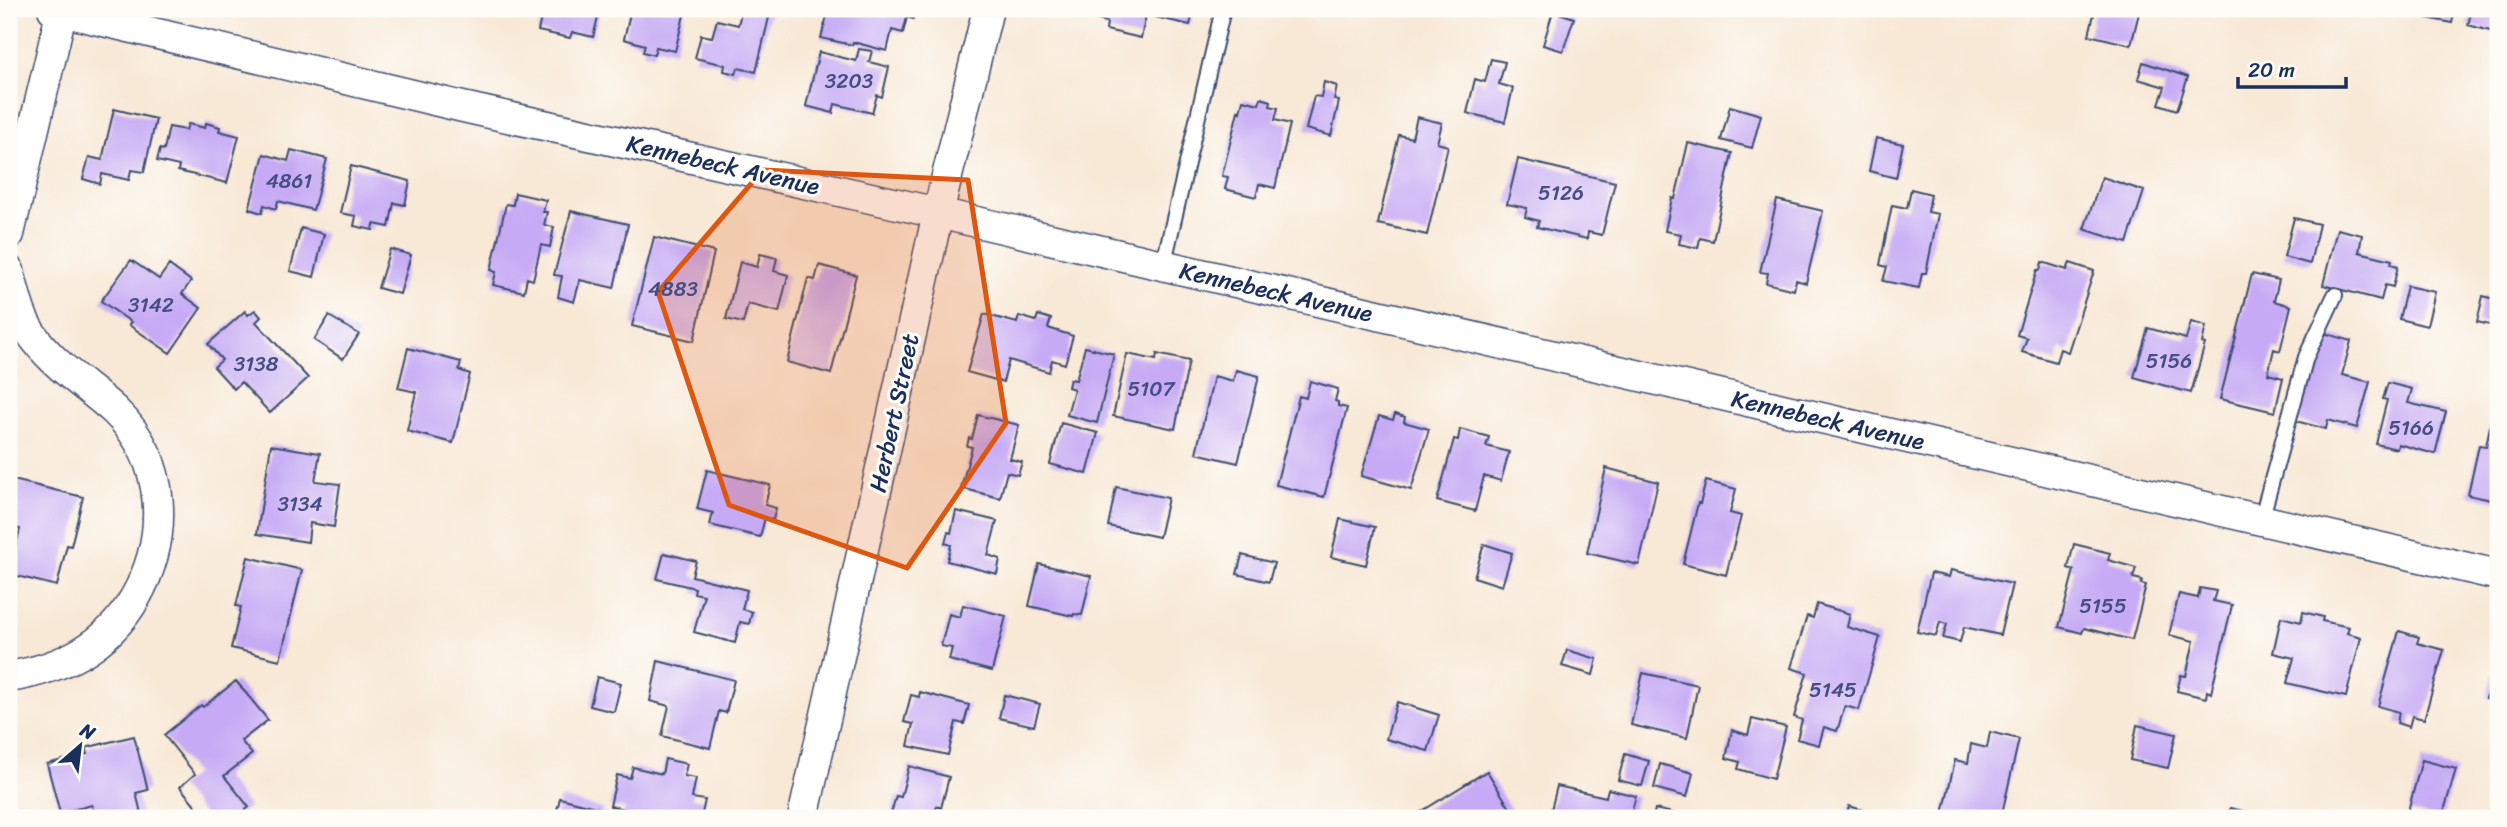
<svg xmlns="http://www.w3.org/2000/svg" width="2507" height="827" viewBox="0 0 2507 827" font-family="Sriracha,sans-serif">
  <rect width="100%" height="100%" fill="#fdfcf7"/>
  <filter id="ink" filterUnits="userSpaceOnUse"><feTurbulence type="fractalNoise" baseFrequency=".0143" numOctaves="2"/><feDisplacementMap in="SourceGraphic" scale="14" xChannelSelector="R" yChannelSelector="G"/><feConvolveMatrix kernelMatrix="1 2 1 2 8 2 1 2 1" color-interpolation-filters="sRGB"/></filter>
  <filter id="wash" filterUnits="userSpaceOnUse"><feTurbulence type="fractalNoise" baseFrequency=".00686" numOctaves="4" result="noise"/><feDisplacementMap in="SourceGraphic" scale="28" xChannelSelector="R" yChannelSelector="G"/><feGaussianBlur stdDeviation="1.57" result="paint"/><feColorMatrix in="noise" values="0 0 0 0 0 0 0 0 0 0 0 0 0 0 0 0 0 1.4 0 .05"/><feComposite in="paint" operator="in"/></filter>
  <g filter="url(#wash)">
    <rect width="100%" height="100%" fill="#f8e8d6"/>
    <g id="blocks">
      <path fill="#c6aaf5" d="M543 9H600L593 37 572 32 570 38 538 31Z
        M631 9H676L685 11 675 51 656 47 654 55 643 52 645 45 624 39Z
        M742 9H771L756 72 738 68 736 74 724 71 725 65 695 58 701 35 712 37 717 20 738 25Z
        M829 9H916L913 19 907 17 903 33 892 30 887 51 853 42 852 45 821 38Z
        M1071 9H1194L1190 25 1146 15 1141 38 1106 30 1107 22 1069 14Z
        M2076 9H2140L2131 45 2089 35 2094 14Z
        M2429 9H2455L2452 23 2427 18Z
        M2472 9H2498L2494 32 2468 25Z
        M1553 11 1574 18 1563 51 1543 45Z
        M859 49 872 51 869 62 889 67 882 97 877 95 872 113 835 104 833 113 806 106 819 52 856 61Z
        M1491 59 1505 62 1499 84 1513 88 1505 122 1467 113 1475 79 1485 82Z
        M2143 62 2188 77 2177 110 2159 104 2165 87 2138 79Z
        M1324 82 1337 86 1334 100 1339 101 1331 136 1306 129 1314 96 1321 97Z
        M1261 98 1271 101 1270 106 1278 108 1275 120 1290 124 1275 188 1259 184 1256 197 1225 189 1228 177 1222 176 1238 111 1240 112 1243 100 1259 104Z
        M1730 106 1761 115 1752 148 1721 140Z
        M114 109 156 119 144 172 131 170 129 180 102 174 100 184 83 179 89 157 102 160Z
        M1417 117 1442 123 1437 143 1448 146 1427 235 1378 224 1399 135 1412 138Z
        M206 123 220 127 219 131 239 136 227 183 178 171 179 166 157 161 160 149 164 150 169 127 186 130 188 124 205 128Z
        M1876 138 1903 144 1896 178 1869 171Z
        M1688 143 1732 153 1713 241 1700 238 1698 248 1679 244 1681 234 1665 231 1672 198 1675 199Z
        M291 150 327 159 313 210 278 201 276 209 264 205 262 213 249 209 264 154 288 161Z
        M1518 159 1615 182 1602 235 1588 232 1587 239 1537 227 1539 221 1525 217 1527 208 1507 204Z
        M351 166 410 181 405 205 394 203 389 227 374 224 373 230 354 226 356 216 340 213Z
        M2102 177 2144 191 2127 243 2084 229Z
        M1911 189 1931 194 1928 212 1938 214 1926 273H1922L1919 288 1883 281 1887 267 1880 265 1892 205 1907 208Z
        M515 193 546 200 543 212H547L544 225 554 227 550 247 541 245 533 280 527 278 524 292 493 285 496 272 491 270 506 204 513 205Z
        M1777 200 1823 211 1806 283 1796 280 1794 290 1766 283 1768 273 1760 272Z
        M571 211 628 224 614 288 580 280 574 302 558 297 562 276 554 275Z
        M2294 218 2319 224 2310 264 2284 257Z
        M301 228 324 234 314 277 290 271Z
        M2337 229 2362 235 2359 252 2392 260 2391 264 2398 266 2393 287 2385 285 2381 300 2323 285Z
        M654 237 714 252 694 341 632 326Z
        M390 249 411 255 400 294 378 288Z
        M760 254 777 258 774 271 788 275 779 312 748 304 743 323 726 319 740 262 757 267Z
        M131 260 159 279 169 265 191 281 182 294 201 308 170 353 129 325 131 322 101 301Z
        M2042 262 2067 270 2070 263 2094 271 2068 352 2060 349 2056 362 2022 352 2027 338 2017 335 2037 270H2040Z
        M819 265 856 275 831 374 787 362 808 278 815 280Z
        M2252 274 2279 280 2274 301 2291 306 2280 351 2274 349 2268 374 2283 378 2275 412 2220 399Z
        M2407 286 2435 292 2427 326 2399 319Z
        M2483 296 2498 300V327L2477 322Z
        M255 310 261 317 256 322 308 378 270 413 241 382 234 389 214 367 222 360 208 344 245 311 248 315Z
        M984 314 1017 323 1019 316 1036 321 1038 315 1051 319 1048 328 1073 336 1065 364 1052 360 1049 372 1009 360 1003 382 967 372Z
        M329 316 359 334 343 359 314 340Z
        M2191 322 2206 326 2202 343 2205 344 2191 393 2134 377 2148 328 2186 339Z
        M2324 333 2351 341 2342 375 2370 382 2357 428 2328 420 2326 429 2292 420 2311 350Z
        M1085 347 1114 354 1097 423 1067 415 1074 389 1068 387 1070 379 1076 380Z
        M408 348 461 362 459 370 470 374 453 443 407 431 416 392 398 388Z
        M1127 354 1156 360 1157 354 1189 361 1175 429 1113 416Z
        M1236 370 1259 376 1238 463 1196 453 1214 376 1233 381Z
        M1310 381 1338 389 1335 401 1338 402V406L1347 408 1324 497 1276 485 1299 396 1306 398Z
        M2388 383 2412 389 2408 403 2446 412 2435 454 2398 444 2397 449 2376 444 2387 400 2383 399Z
        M1395 414 1405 417 1404 422 1429 429 1411 490 1361 476 1379 416 1393 420Z
        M978 415 1019 425 1010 459 1022 462 1018 475 1007 472 1000 498 961 488 972 447 967 446 969 438 972 439Z
        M2492 417 2498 419V491L2496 501 2468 495 2479 445 2486 446Z
        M1061 423 1098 433 1087 474 1050 464Z
        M1460 429 1489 437 1486 446 1509 452 1501 481 1484 476 1475 511 1437 501 1454 439 1458 440Z
        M271 445 320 453 315 481 340 484 334 527 310 523 308 542 257 534Z
        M1606 468 1658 482 1639 565 1587 553Z
        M707 470 770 485 765 505 776 508 773 520 765 518 760 537 710 525 713 513 697 509Z
        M9 479 83 497 71 546 67 545 57 586 9 574 20 529 9 526Z
        M1706 481 1736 489 1730 513 1741 516 1726 575 1683 564 1698 503 1700 504Z
        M1116 487 1168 498 1159 537 1108 526Z
        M956 511 997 521 988 555 1000 559 997 574 947 561 951 545 945 543 948 532 951 533Z
        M1340 519 1375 527 1366 565 1331 557Z
        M1484 544 1512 553 1502 586 1474 577Z
        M2074 544 2110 553 2108 560 2136 568 2133 578 2142 580 2141 584 2146 585 2132 640 2084 628 2082 633 2059 627 2074 570 2068 568Z
        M664 553 696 561 692 576 747 590 742 609 752 612 749 624 740 622 735 643 694 632 704 595 694 593 695 588 657 579Z
        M1242 555 1274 563 1269 582 1237 574Z
        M248 557 302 570 280 660 231 648 241 607 236 606Z
        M1039 564 1091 576 1082 615 1074 614 1073 616 1029 606Z
        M1951 570 2012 584 2000 635 1964 627 1960 642 1943 638 1947 624 1940 622 1936 636 1917 632 1931 573 1949 577Z
        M2200 588 2216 591 2213 601 2232 605 2211 693 2207 691 2206 698 2177 691 2181 675 2186 676 2194 641 2169 635 2179 594 2198 598Z
        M1817 604 1850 614 1847 627 1880 637 1859 710 1845 706 1837 731 1824 727 1819 745 1797 739 1802 720 1794 717 1807 673 1791 668 1807 616 1813 618Z
        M963 605 1006 616 992 671 949 660 952 648 941 646 949 614 960 617Z
        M2303 612 2323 617 2322 621 2349 627 2347 633 2361 637 2346 697 2287 683 2294 658 2273 653 2281 617 2301 622Z
        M2399 631 2419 637 2417 643 2444 650 2424 719 2412 716 2409 727 2397 723 2399 712 2378 706Z
        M1567 650 1597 659 1593 675 1562 666Z
        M658 661 734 680 726 713 719 711 710 748 662 736 669 706 650 701Z
        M2496 662H2498V701L2486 698Z
        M1643 673 1698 685 1687 738 1631 725Z
        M597 677 621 683 614 712 590 706Z
        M236 681 268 720 241 741 252 754 224 776 249 807 236 818H206L180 787 195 774 164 735 201 705 203 707Z
        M920 692 969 705 964 724 956 722 948 755 908 746 913 724 904 722 911 695 919 697Z
        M1004 695 1040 704 1034 726 999 718Z
        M1397 702 1439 715 1428 751 1386 739Z
        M1752 719 1786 727 1773 779 1738 769 1740 762 1726 758 1732 730 1748 735Z
        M2137 725 2176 734 2168 768 2130 760Z
        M1990 732 2019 739 2001 818H1962L1943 814 1955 760 1968 763 1971 744 1987 748Z
        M134 736 148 790 136 793 142 817 95 818 92 805 60 813 47 764 87 754 85 748Z
        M1625 754 1649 761 1642 786 1618 780Z
        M665 759 687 764 684 776 696 778 692 798 705 800 701 818H623L625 809 610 806 617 775 630 778 633 767 662 774Z
        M2422 760 2456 769 2442 818 2408 811Z
        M1660 764 1693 773 1687 797 1654 788Z
        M909 766 949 777 941 808 937 806 933 818H880L881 814 890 817 896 796 901 797Z
        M1487 771 1516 818H1411Z
        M1557 786 1606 797 1608 789 1636 796 1630 818H1549Z
        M560 798 603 809 601 818H555Z
        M1849 806 1876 814 1875 818H1846Z
        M2230 808 2270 817V818H2228Z
        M1655 809 1690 817V818H1653Z"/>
    </g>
  </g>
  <g filter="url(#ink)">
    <use href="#blocks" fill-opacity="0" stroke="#3c4b70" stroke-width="2"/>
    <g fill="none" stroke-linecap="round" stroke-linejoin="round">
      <defs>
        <path id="lane" d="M1163 266 1223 9
          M2261 520 2306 357 2335 295"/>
        <path id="street" d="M53 9 463 107 938 213 2498 575
          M9 234 62 9
          M9 271C15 295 20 321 36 340 58 369 89 387 115 411 168 462 169 538 135 598 107 647 62 668 9 677
          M803 818 938 213 988 9"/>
      </defs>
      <use href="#lane" stroke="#3c4b70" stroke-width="18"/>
      <use href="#street" stroke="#3c4b70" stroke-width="33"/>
      <use href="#lane" stroke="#fff" stroke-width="14"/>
      <use href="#street" stroke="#fff" stroke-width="30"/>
    </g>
  </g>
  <path fill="#de5710" fill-opacity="0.2" stroke="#de5710" stroke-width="5" stroke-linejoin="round" d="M763 170 968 180 1006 423 907 568 729 505 658 292Z"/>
  <g text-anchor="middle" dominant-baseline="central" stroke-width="6" stroke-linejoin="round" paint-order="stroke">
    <g font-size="21" fill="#464e84">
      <text x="849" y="81">3203</text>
      <text x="289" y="181">4861</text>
      <text x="1561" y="193">5126</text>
      <text x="673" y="289">4883</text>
      <text x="151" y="305">3142</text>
      <text x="2169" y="361">5156</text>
      <text x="256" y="364">3138</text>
      <text x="1151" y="389">5107</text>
      <text x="2411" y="428">5166</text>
      <text x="300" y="504">3134</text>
      <text x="2103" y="606">5155</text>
      <text x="1833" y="690">5145</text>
    </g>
    <g font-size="24" fill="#1b2f5e" stroke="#fdfcf7">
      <text transform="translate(723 165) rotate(13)">Kennebeck Avenue</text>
      <text transform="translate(1276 292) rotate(13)">Kennebeck Avenue</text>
      <text transform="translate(894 413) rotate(-78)">Herbert Street</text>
      <text transform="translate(1828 420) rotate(13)">Kennebeck Avenue</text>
    </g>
  </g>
  <rect width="2507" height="827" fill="none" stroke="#fdfcf7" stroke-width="35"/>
  <g transform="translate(80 746) rotate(28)" stroke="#fdfcf7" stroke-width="5" paint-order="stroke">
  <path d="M0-5L12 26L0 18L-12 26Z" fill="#1b2f5e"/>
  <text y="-10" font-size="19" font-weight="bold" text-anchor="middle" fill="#1b2f5e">N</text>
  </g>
  <path d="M2238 77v10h108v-10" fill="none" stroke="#1b2f5e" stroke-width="3.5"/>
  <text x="2248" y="77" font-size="21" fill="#1b2f5e" stroke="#fdfcf7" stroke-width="5" paint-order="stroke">20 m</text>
</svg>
